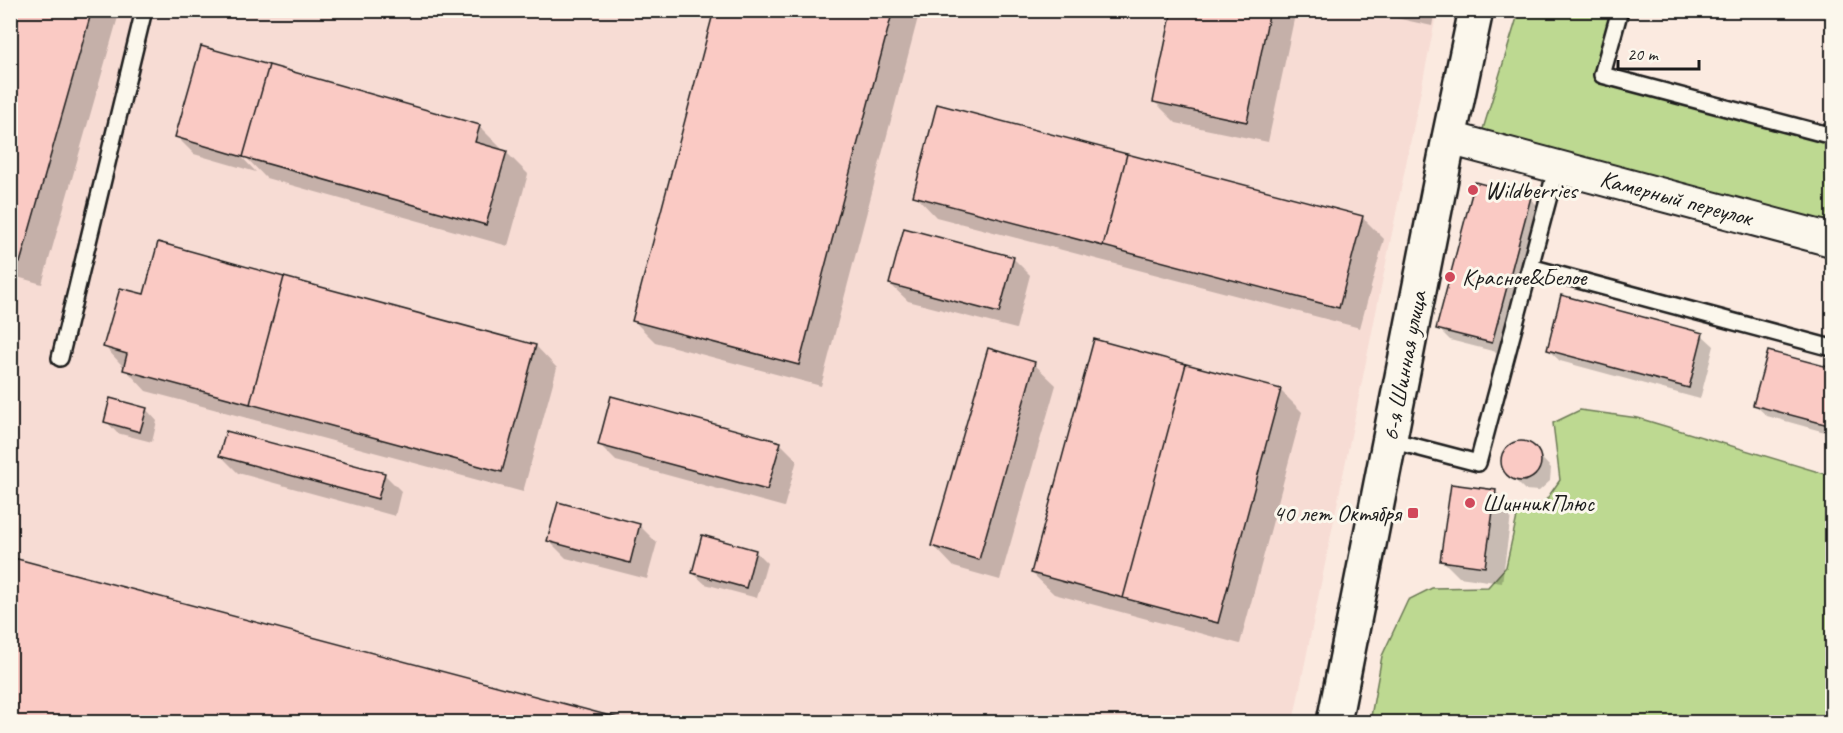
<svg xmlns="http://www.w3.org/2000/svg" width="1843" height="733" viewBox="0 0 1843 733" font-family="Caveat,sans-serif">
  <rect width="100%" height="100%" fill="#fbeae0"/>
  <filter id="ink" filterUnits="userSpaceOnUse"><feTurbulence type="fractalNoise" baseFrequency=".0167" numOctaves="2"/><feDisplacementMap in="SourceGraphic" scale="12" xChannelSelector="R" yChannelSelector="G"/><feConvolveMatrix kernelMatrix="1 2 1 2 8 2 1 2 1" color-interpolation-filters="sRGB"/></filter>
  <g filter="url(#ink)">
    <path fill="#f7dcd4" d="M10 11H1437L1293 722H11Z"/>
    <path fill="#bdd991" stroke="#6c7a56" stroke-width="1.5" d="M1519 11H1614L1597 78 1832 142V230L1480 139Z
      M1580 410 1638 418 1832 476V722H1370L1382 656 1408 600 1432 588 1488 587 1506 567 1518 512 1544 503 1560 480 1553 423Z"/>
    <path fill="#0003" d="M10 10H120L42 284 10 275Z
      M716 10H920L821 386 655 342 634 321Z
      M1173 10H1296L1268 142 1176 123 1154 101Z
      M1360 10H1435L1432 26Z
      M479 126 501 148 500 151 506 152 528 174 508 246 266 178 239 150 237 152 256 172 194 154 177 137Z
      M915 195 1362 217 1384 239 1360 328 936 217Z
      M1530 198 1542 210 1504 354 1450 340 1438 328Z
      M1013 258 1030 275 1016 329 908 301 890 284Z
      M145 296 536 346 557 368 523 492 146 391 105 347Z
      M1702 335 1714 346 1700 399 1560 361 1548 350Z
      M1095 341 1281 391 1302 412 1240 644 1054 594 1032 573Z
      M1769 353 1832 370V434L1767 416 1755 405Z
      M1034 364 1056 385 1000 580 954 567 933 545Z
      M146 409 157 421 152 442 117 433 106 421Z
      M780 443 797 460 784 507 616 461 599 444Z
      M1522 443 1529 445 1551 468 1550 481 1539 491 1525 490 1508 473 1503 459 1505 453 1515 444Z
      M221 456 384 474 401 491 395 516 238 473Z
      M1495 491 1512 508 1502 583 1459 577 1442 560Z
      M559 504 640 526 657 543 647 579 566 558 549 541Z
      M755 551 767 563 757 598 705 584 693 573Z
      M10 558 627 722H10Z"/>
    <path fill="#facac4" stroke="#1c1c1c" stroke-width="1.5" d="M10 10H92L20 263 10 261Z
      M714 10H893L799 365 632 321Z
      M1172 10H1270L1247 122 1153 102Z
      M201 46 269 65 243 157 175 137Z
      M269 65 480 125 475 142 507 151 486 225 243 157Z
      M937 104 1127 154 1103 246 913 196Z
      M1127 154 1363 216 1339 308 1103 246Z
      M1475 182 1531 197 1492 343 1436 329Z
      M904 228 1014 257 999 313 889 284Z
      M158 242 284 277 250 404 123 370 127 354 103 347 120 288 144 294Z
      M284 277 536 345 502 472 250 404Z
      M1561 295 1703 333 1689 388 1547 350Z
      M1094 339 1186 364 1123 598 1031 573Z
      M988 348 1035 362 979 560 931 546Z
      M1768 351 1832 368V426L1753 405Z
      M1186 364 1281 389 1218 623 1123 598Z
      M611 396 781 442 767 490 598 445Z
      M110 398 147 408 140 432 104 422Z
      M226 431 385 473 378 499 219 456Z
      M1501 461a20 20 0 1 1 40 0a20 20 0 1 1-40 0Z
      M1451 484 1496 490 1485 567 1440 561Z
      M558 502 640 524 630 563 547 541Z
      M702 535 756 550 746 588 692 573Z
      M10 557 633 722H10Z"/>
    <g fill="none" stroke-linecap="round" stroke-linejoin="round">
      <defs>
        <path id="lane" d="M1620 10 1602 75 1832 136
          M1557 166 1530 267 1832 348
          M60 358 144 10
          M1390 440 1478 463 1530 267"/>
        <path id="street" d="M1449 138 1832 240"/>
        <path id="secondary" d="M1334 722 1449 138 1476 10"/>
      </defs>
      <use href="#lane" stroke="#1c1c1c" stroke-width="20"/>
      <use href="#street" stroke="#1c1c1c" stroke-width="36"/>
      <use href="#secondary" stroke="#1c1c1c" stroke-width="38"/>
      <use href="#lane" stroke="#fbf7ec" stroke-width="15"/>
      <use href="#street" stroke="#fbf7ec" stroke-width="32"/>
      <use href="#secondary" stroke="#fbf7ec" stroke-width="33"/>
    </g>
  </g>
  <g fill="#d1495b" stroke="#fbf7ec" stroke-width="2">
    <circle cx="1473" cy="190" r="6"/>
    <circle cx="1450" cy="277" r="6"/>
    <circle cx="1470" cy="503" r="6"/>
    <rect x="1407" y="507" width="12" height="12" rx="3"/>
  </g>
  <g text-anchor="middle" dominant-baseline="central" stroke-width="6" stroke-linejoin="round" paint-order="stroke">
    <g font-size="24" fill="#1c1c1c" stroke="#fbf7ec" text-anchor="start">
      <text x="1485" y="190">Wildberries</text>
      <text x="1462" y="277">Красное&amp;Белое</text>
      <text x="1482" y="503">ШинникПлюс</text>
      <text x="1401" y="513" text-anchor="end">40 лет Октября</text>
    </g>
    <g font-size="24" fill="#1c1c1c" stroke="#fbf7ec">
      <text transform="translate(1676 198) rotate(15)">Камерный переулок</text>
      <text transform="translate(1404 366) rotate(-79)">6-я Шинная улица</text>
    </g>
  </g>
  <rect width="1843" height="733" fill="none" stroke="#fbf7ec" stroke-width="36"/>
  <rect x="18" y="18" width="1807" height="697" fill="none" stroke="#1c1c1c" stroke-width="2" filter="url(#ink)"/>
  <path d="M1618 60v9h81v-9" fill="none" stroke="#1c1c1c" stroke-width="3"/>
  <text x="1627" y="60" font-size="18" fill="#1c1c1c" stroke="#fbf7ec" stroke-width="4.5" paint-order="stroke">20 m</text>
</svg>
